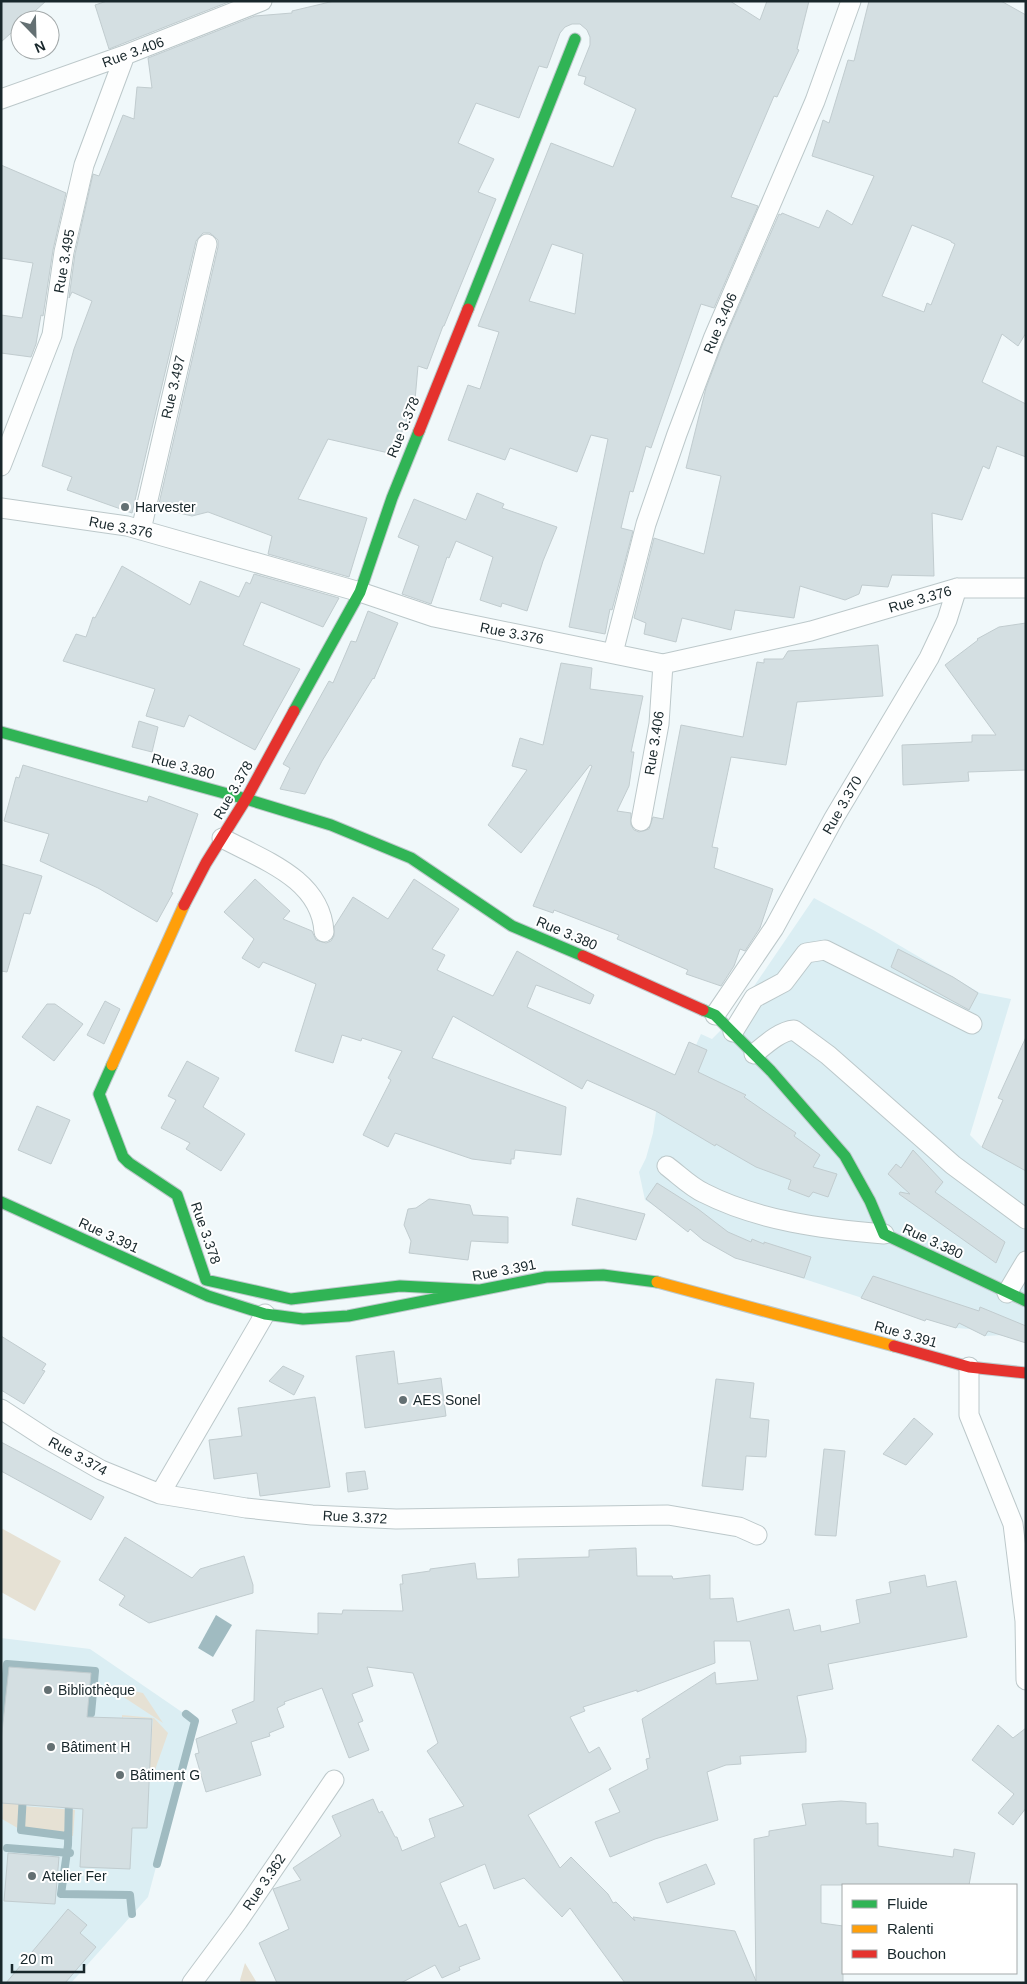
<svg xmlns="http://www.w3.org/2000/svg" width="1027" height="1984" viewBox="0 0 1027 1984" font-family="Helvetica,sans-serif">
  <rect width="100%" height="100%" fill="#f0f8fa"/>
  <path fill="#dbeef3" d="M814 898 875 931 980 993 1011 999 970 1135 982 1147 1026 1167V1343L1003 1335 985 1336 970 1329 956 1328 944 1322 943 1324 926 1319 925 1321 902 1311 792 1275 785 1265 706 1240 704 1241 691 1229 645 1200 639 1172 646 1158 653 1133 656 1112 667 1093 689 1042 696 1045 701 1034 712 1039 731 1020Z
    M1 1638 90 1649 195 1721 148 1897 71 1983H1Z"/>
  <path fill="#e6e1d4" d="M1 1528 61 1561 35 1611 1 1592Z
    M114 1687 143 1693 163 1723 119 1694Z
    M122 1715 154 1718 168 1733 155 1770 149 1769 153 1719 123 1717 122 1726Z
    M5 1778H26L22 1806 75 1810 73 1836 21 1830 2 1819Z
    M245 1963 257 1983H241L240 1980Z"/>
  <path fill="#a0bbc1" d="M216 1615 232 1625 213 1657 198 1648Z"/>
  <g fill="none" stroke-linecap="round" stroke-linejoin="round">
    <path stroke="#a0bbc1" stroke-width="8" d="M1 1724 7 1664 95 1671 91 1714 78 1718
      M23 1794 21 1830 67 1836
      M69 1798 68 1845 61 1894 130 1895 132 1914
      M7 1848 70 1853
      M157 1864 195 1721 186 1714"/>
  </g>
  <path fill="#d4dfe2" stroke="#c1cccf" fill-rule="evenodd" d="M1 1H46L25 20H20V25L1 42Z
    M107 1H231L109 49 95 5Z
    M334 1H730L760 20 767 1H809L797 49 799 50 777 97 774 96 731 197 758 206 714 308 701 304 651 448 646 446 633 492 630 491 621 528 633 531 612 610 610 609 605 634 569 627 608 439 591 435 577 472 510 448 505 460 448 440 468 385 480 389 499 332 478 326 551 143 613 167 636 109 584 84 586 77 578 75 590 45V37L587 30 580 24H572L565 27 560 33 547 68 539 66 519 118 476 103 458 143 494 159 478 192 496 199 444 326H443L427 369 418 366 415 400 393 454 328 439 298 499 367 518 349 577 268 554 272 536 208 512 192 516 158 508 218 247V240L210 233H203L196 241 132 513 67 490 72 477 42 466 74 349 92 301 72 292 69 298 75 254 93 174 99 176 123 115 134 119 137 87 152 88 148 58 255 16 292 13V11ZM552 244 583 254 575 314 529 301Z
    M869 1H1001L1026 15V333L1018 346 1002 334 982 382 1026 404V457L997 446 989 469 983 466 962 520 932 513 934 576 892 575 888 587 862 585 859 594 845 600 800 586 794 618 735 610 731 630 682 618 676 642 644 634 646 623 634 618 654 538 704 554 721 476 686 468 706 388 723 343 779 214 781 215 782 213 819 228 827 210 852 225 874 176 812 156 823 120 829 123 848 60 854 61ZM912 225 951 241V242L955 244 931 305 927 303 924 312 882 296Z
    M1 165 66 193 53 250 43 316 41 315 36 344 31 357 1 353V315L22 318 33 263 1 258Z
    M477 493 504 504 502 508 557 527 543 561 527 611 502 603 501 607 480 600 493 557 456 541 449 558 447 557 431 604 402 594 419 546 398 537 414 499 466 520Z
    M122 566 190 605 200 581 239 597 246 582 250 584 254 574 339 598 323 627 261 602 243 645 300 669 255 750 189 715 184 727 146 716 155 689 63 661 76 634 86 637 93 617 95 618Z
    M368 611 398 623 374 679 373 678 322 761 305 794 280 789 290 768 283 764 329 681 333 683 351 641 356 642Z
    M1026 623V770L968 772 969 781 903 785 902 745 972 742V735H996L945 665 978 640 977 639 999 627Z
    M878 645 883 696 797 702 786 765 731 757 712 847 718 848 714 868 773 889 760 928 745 951 740 949 734 966 721 986 686 974 688 970 617 939 619 935 554 910 553 913 533 906 592 766 590 765 521 853 488 825 527 770 512 766 520 738 543 745 561 663 592 668 590 689 643 696 631 752H634L629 786 617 811 631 813V825L634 830 639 832 649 829 653 817 663 819 681 725 743 737 757 662 764 663V659H783L788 651Z
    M139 721 158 727 152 752 132 747Z
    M23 765 147 802 149 796 198 814 171 892 173 893 157 922 98 888 40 861 49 834 4 821 16 777 19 778Z
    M1 864 42 876 30 914 24 913 7 972 1 971Z
    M255 879 290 911 283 919 312 931 316 940 326 943 331 941 334 936V927L353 897 388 919 414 879 459 909 432 949 445 955 437 970 493 996 517 951 594 995 590 1004 536 985 527 1007 675 1075 689 1042 707 1050 698 1072 746 1095 744 1097 796 1133 794 1136 820 1155 813 1167 837 1174 828 1197 813 1192 809 1197 788 1189 791 1180 756 1167 716 1144 715 1146 656 1111 587 1080 582 1089 453 1016 432 1058 566 1107 561 1155 515 1150 514 1159H511V1164L472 1159 395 1133 388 1147 363 1135 391 1080 388 1078 402 1051 362 1038 361 1041 342 1035 333 1063 295 1051 316 984 263 962 259 968 242 958 254 939 224 912Z
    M898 949 953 977 978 993 969 1010 891 967Z
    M105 1001 120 1009 104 1044 87 1035Z
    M47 1004H55L83 1024 54 1061 22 1037Z
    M1026 1037V1171L982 1147 1003 1100 998 1098Z
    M187 1061 219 1078 203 1107 245 1134 221 1171 186 1149 190 1143 161 1128 176 1100 168 1096Z
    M37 1106 70 1120 51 1164 18 1150Z
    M913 1150 943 1182 935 1192 1005 1242 996 1263 899 1194 900 1192 910 1194 888 1174 896 1164 901 1168Z
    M657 1183 698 1209 728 1232 751 1242 752 1239 764 1244V1242L811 1257 804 1278 735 1258 703 1240 690 1229 688 1232 646 1199Z
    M577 1198 645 1214 636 1240 572 1225Z
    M429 1199 470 1205 473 1215 508 1217V1243L471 1241 468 1260 409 1253 411 1241 404 1225 408 1209 416 1208Z
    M873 1276 979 1311 980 1307 1026 1326V1343L988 1331 985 1336 959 1323 956 1328 926 1319 925 1321 861 1298Z
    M1 1336 46 1364 42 1370 45 1371 24 1404 1 1390Z
    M394 1351 398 1384 441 1378 446 1416 365 1428 356 1356Z
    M283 1366 304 1376 294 1395 269 1381Z
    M716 1379 754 1383 750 1418 769 1420 766 1457 746 1456 743 1490 702 1486Z
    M315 1397 330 1487 260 1496 257 1473 214 1479 209 1440 242 1436 238 1408Z
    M914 1418 933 1434 906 1465 883 1454Z
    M1 1442 104 1497 91 1520 1 1471Z
    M824 1449 845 1451 836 1536 815 1535Z
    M365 1471 368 1489 348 1492 346 1473Z
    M125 1537 192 1578 200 1569 244 1556 253 1585V1593L149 1623 119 1605 125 1596 99 1580Z
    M636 1548 637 1576H672L673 1579 710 1575V1599L733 1598 737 1622 789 1609 794 1631 820 1625 821 1632 860 1623 856 1600 891 1593 889 1582 925 1575 927 1587 956 1581 967 1637 828 1664 833 1689 797 1696 806 1739V1752L740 1756 741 1764 726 1765 707 1772 718 1820 655 1839 610 1857 595 1822 620 1812 609 1789 648 1769 646 1759 650 1758 642 1719 715 1672 716 1684 758 1680 750 1641H714L715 1663 637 1692V1690L583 1707 585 1711 570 1717 589 1753 599 1747 611 1769 528 1815 560 1868 571 1857 608 1894 613 1903 616 1902 635 1921 633 1917 735 1931 756 1981 754 1839 769 1836V1831L806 1825 802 1804 841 1801 866 1803V1824L878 1823V1846L953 1857 954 1849 975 1853 969 1885H821V1923L843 1926V1983H625L570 1908 562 1917 524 1878 494 1889 485 1864 440 1883 459 1927 466 1924 480 1959 459 1967 460 1970 442 1978 435 1965 401 1983H277L259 1943 289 1929 273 1889 301 1880 293 1868 341 1836 332 1816 373 1799 379 1813 382 1811 395 1837H397L402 1851 435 1837 429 1819 464 1806 427 1751 438 1743 413 1673 367 1667 373 1686 352 1694 363 1721 358 1723 369 1750 349 1758 322 1688 284 1702 285 1704 277 1708 284 1727 269 1733 270 1736 251 1742 261 1775 206 1792 195 1754 199 1753 196 1739 237 1723 232 1710 254 1701 256 1630 318 1634V1613L342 1614 343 1610 403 1611 400 1584H403L402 1575 430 1571V1569L475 1563 477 1579 519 1577 518 1559 589 1557V1550Z
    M9 1667 91 1673 87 1717 152 1719 147 1828H132L130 1869 80 1867 83 1809 1 1803V1741Z
    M998 1725 1013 1738 1026 1728V1808L1013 1825 998 1813 1014 1794 972 1760Z
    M8 1853 59 1857 55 1904 4 1901Z
    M706 1864 715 1884 667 1903 659 1883Z
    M68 1909 87 1925 80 1933 96 1947 65 1983H6Z"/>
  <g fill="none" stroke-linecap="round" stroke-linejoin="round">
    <defs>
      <path id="street" d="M1 99 125 55 262 1
        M1 466 52 335 64 252 84 165 125 55
        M1 508 127 526 360 592 434 617 663 664 811 631 957 588H1026
        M141 530 207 244
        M613 653 646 524 677 434 713 339 815 101 851 1
        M641 821 659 724 663 664
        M222 838C263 860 321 879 324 932
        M715 1015 774 928 834 818 929 658 947 620 957 588
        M733 1032 754 998 784 982 806 953 825 950 972 1024
        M754 1054C765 1045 780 1031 794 1030L828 1055 953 1165 1026 1219
        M667 1166C679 1175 691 1187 704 1193 759 1221 823 1229 884 1234
        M1007 1293 1026 1261
        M265 1314 160 1494 246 1508 312 1515 396 1519 668 1515 739 1527 757 1535
        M969 1367V1415L1013 1524 1025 1621 1026 1680
        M1 1409 47 1439 101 1470 160 1494
        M192 1983 238 1921 334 1780"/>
      <path id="fast" d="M468 309 575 39
        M294 711 360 592 392 498 419 431
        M1 732 246 799 331 825 411 858 512 926 583 956
        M703 1010 715 1015 771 1071 845 1156 870 1201 884 1234 1026 1301
        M112 1065 99 1094 123 1157 129 1163 177 1195 206 1280 291 1299 400 1286 478 1290
        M1 1202 208 1296 265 1314 303 1319 348 1316 546 1277 603 1275 657 1282"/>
      <path id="slow" d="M112 1065 184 905
        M657 1282 894 1346"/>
      <path id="jam" d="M419 431 468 309
        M184 905 206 863 246 799 294 711
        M583 956 703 1010
        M894 1346 969 1367 1026 1373"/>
    </defs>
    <use href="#street" stroke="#bcc8ca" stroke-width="21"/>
    <use href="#fast" stroke="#bcc8ca" stroke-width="13"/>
    <use href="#slow" stroke="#bcc8ca" stroke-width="13"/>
    <use href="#jam" stroke="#bcc8ca" stroke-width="13"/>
    <use href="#street" stroke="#fdfefe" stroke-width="19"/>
    <use href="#fast" stroke="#30b455" stroke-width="11"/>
    <use href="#slow" stroke="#ff9f0a" stroke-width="11"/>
    <use href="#jam" stroke="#e5322d" stroke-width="11"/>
  </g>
  <g fill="#647073" stroke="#fff" stroke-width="2">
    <circle cx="125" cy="507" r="5"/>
    <circle cx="403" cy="1400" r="5"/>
    <circle cx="48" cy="1690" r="5"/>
    <circle cx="51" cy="1747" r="5"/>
    <circle cx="120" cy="1775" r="5"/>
    <circle cx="32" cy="1876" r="5"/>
  </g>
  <g text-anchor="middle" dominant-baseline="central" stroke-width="4" stroke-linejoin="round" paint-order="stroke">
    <g font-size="14" fill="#18272b" stroke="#fff">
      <text transform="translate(133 52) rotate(-20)">Rue 3.406</text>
      <text transform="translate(64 261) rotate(-80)">Rue 3.495</text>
      <text transform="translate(720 323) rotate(-67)">Rue 3.406</text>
      <text transform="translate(173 387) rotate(-77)">Rue 3.497</text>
      <text transform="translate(403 427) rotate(-68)">Rue 3.378</text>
      <text transform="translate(121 527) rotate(11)">Rue 3.376</text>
      <text transform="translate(920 599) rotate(-16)">Rue 3.376</text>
      <text transform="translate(512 633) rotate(11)">Rue 3.376</text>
      <text transform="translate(654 743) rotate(-81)">Rue 3.406</text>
      <text transform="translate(183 766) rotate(15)">Rue 3.380</text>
      <text transform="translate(233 790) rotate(-60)">Rue 3.378</text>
      <text transform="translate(842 805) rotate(-60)">Rue 3.370</text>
      <text transform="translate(567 933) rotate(23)">Rue 3.380</text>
      <text transform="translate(206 1233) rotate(71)">Rue 3.378</text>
      <text transform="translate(109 1235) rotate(25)">Rue 3.391</text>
      <text transform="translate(933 1241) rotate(25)">Rue 3.380</text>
      <text transform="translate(504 1270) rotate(-11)">Rue 3.391</text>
      <text transform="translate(906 1334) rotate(16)">Rue 3.391</text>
      <text transform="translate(78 1456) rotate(29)">Rue 3.374</text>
      <text transform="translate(355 1517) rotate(3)">Rue 3.372</text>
      <text transform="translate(264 1882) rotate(-56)">Rue 3.362</text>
    </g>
    <g font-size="14" fill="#18272b" stroke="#fff" text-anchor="start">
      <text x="135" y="507">Harvester</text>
      <text x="413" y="1400">AES Sonel</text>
      <text x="58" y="1690">Bibliothèque</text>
      <text x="61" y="1747">Bâtiment H</text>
      <text x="130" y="1775">Bâtiment G</text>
      <text x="42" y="1876">Atelier Fer</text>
    </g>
  </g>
  <rect width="1027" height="1984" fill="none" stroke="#18272b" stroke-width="5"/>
  <rect x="842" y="1884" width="175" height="90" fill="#ffffff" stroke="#a3a9aa"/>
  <rect x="852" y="1900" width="25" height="8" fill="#30b455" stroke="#a3a9aa"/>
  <text x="887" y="1909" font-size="15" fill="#18272b">Fluide</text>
  <rect x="852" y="1925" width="25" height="8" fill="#ff9f0a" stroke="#a3a9aa"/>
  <text x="887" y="1934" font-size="15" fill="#18272b">Ralenti</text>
  <rect x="852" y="1950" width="25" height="8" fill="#e5322d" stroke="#a3a9aa"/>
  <text x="887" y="1959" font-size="15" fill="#18272b">Bouchon</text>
  <g transform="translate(35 35) rotate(157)"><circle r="24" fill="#ffffff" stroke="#a3a9aa"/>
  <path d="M0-4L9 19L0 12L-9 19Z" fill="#647073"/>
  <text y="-8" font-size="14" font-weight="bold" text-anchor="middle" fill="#18272b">N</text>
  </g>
  <path d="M12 1964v8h72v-8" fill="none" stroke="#18272b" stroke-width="2.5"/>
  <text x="20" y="1964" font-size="15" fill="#18272b" stroke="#ffffff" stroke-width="4" paint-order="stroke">20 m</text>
</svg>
